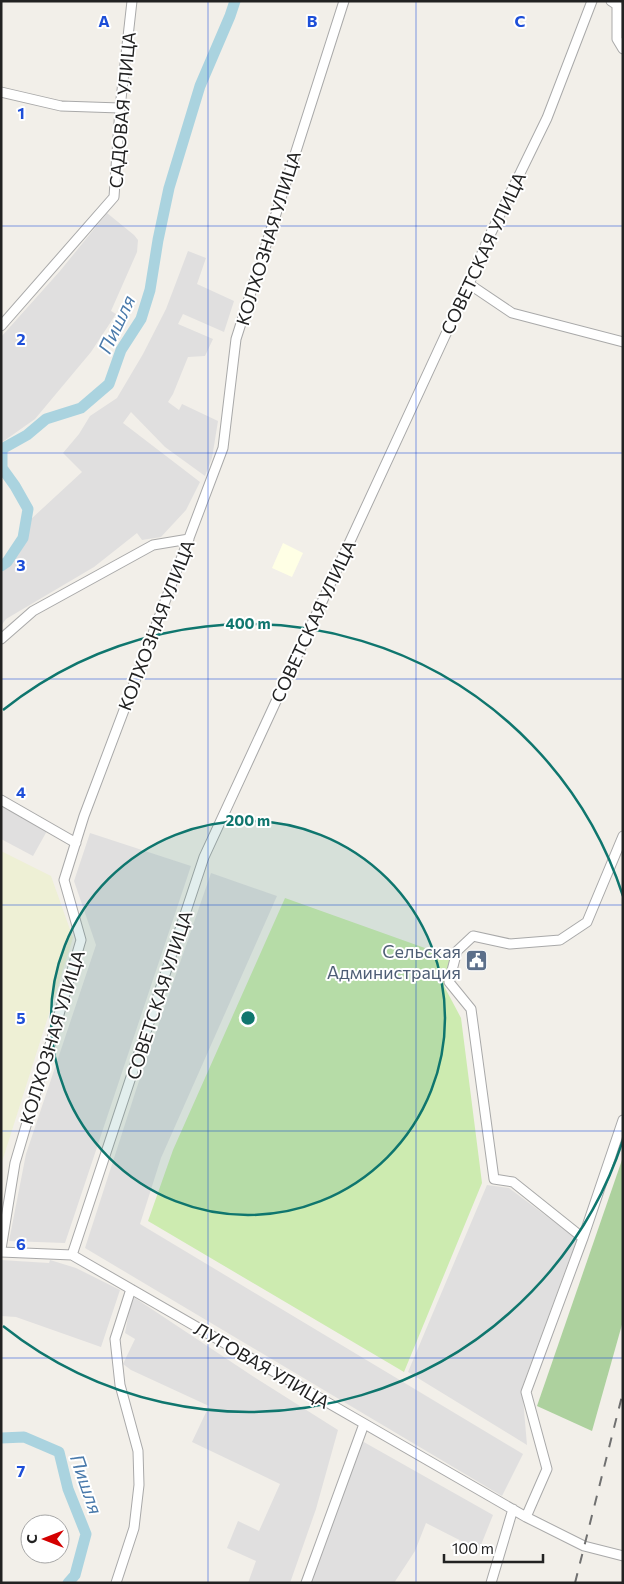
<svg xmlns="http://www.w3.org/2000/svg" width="624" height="1584" viewBox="0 0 624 1584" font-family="Commissioner,sans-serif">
  <rect width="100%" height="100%" fill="#f2efe9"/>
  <path fill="#e0dfdf" d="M107 213 134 235 138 240 137 252 111 311 116 314 91 352 35 419 1 443V337L60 271Z
    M188 251 206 258 197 284 234 301 224 332 183 314 178 324 213 339 205 356 188 357 173 394 168 402 179 410 182 404 218 421 212 458 205 476 165 447 131 412 123 423 200 482 186 510 161 537 142 540 137 533 94 567 6 619 1 626V573L18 555 26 542 30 520 82 472 63 453 79 434 90 416 117 398 143 354 166 309Z
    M1 806 47 831 33 856 1 839Z
    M90 833 191 866 65 1243 9 1241 26 1154 96 945 74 881Z
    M211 873 277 896 161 1158 140 1224 523 1454 502 1496 85 1248 136 1090Z
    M487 1185 509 1188 577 1239 522 1387 527 1445 408 1372Z
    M1 1260 49 1263 50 1260 76 1268 120 1290 101 1347 16 1317 1 1316Z
    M132 1296 251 1375 338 1430 316 1509 290 1583H248L256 1561 227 1548 238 1521 259 1531 280 1484 192 1442 209 1406 131 1370 123 1364 135 1339 125 1333Z
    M362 1441 493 1515 479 1550 426 1523 415 1551 394 1583H310Z"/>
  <path fill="#ffffe5" d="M283 543 303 553 292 577 272 568Z"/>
  <path fill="#eef0d5" d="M1 851 51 876 73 938 1 1165Z"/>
  <path fill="#cdebb0" d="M285 898 450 957 444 986 461 1018 482 1183 404 1372 148 1221 173 1150Z"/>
  <path fill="#add19e" d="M623 1157V1321L592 1431 537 1406Z"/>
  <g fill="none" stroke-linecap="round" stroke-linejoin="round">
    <path stroke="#aad3df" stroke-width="11" d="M1 566 7 562 23 538 28 509 15 486 2 468V449L27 435 46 419 81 408 109 384 121 350 141 319 150 290 158 240 169 188 200 86 230 16 235 1
      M1 1438 24 1437 59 1452 68 1489 86 1534 75 1575 68 1583"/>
    <defs>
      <path id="minor" d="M611 1 617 5V39L623 49
        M1 92 61 106 120 108
        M469 284 512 313 623 342
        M1 326 114 197 120 108 132 1
        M1 639 33 611 153 545 189 539
        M1 800 76 843
        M583 1238 623 1120
        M1 1249 15 1163 81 940 64 880 84 816 223 448 236 339 344 1
        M1 1252 72 1255 526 1517 584 1546 623 1556
        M72 1255 204 857 469 284 488 239 547 118 592 1
        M526 1517 547 1469 526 1392 583 1238 513 1182 494 1179 471 1009 449 982 457 951 473 936 510 944 560 940 587 922 623 836
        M116 1583 134 1528 139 1485 138 1451 120 1385 115 1339 131 1289
        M306 1583 364 1424
        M491 1583 513 1509"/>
    </defs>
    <use href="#minor" stroke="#a9a9a9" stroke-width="11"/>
    <use href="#minor" stroke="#fff" stroke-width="9"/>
    <path stroke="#707070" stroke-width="2" stroke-dasharray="10 10" stroke-linecap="butt" d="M575 1583 623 1392"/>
  </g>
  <path fill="none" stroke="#1d4ed8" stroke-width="1" stroke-opacity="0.55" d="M208 1V1583M416 1V1583M1 226H623M1 453H623M1 679H623M1 905H623M1 1131H623M1 1358H623"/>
  <circle cx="248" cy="1018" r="197" fill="#0f766e" fill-opacity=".12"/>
  <g fill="none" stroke="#0f766e" stroke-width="2.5">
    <circle cx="248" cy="1018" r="197"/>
    <path d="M623 1140A394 394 0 0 1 3 1326M3 710A394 394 0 0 1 623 896"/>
  </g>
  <defs>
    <symbol id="civic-square" viewBox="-11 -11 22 22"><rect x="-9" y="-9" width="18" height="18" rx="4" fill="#5c6f8a" stroke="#fff"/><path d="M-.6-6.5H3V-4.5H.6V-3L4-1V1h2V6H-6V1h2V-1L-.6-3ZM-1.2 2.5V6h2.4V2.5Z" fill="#fff"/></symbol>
  </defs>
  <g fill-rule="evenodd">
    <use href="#civic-square" x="464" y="948" width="25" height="25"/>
  </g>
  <g text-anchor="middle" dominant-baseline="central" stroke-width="4" stroke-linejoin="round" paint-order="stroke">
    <g font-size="18" fill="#222" stroke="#fff">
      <text transform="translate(122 110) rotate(-85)">САДОВАЯ УЛИЦА</text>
      <text transform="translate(268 238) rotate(-73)">КОЛХОЗНАЯ УЛИЦА</text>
      <text transform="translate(483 253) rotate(-65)">СОВЕТСКАЯ УЛИЦА</text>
      <text transform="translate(313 621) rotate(-65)">СОВЕТСКАЯ УЛИЦА</text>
      <text transform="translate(156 625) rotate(-69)">КОЛХОЗНАЯ УЛИЦА</text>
      <text transform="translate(159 995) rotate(-72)">СОВЕТСКАЯ УЛИЦА</text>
      <text transform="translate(52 1037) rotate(-73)">КОЛХОЗНАЯ УЛИЦА</text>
      <text transform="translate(262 1365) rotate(30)">ЛУГОВАЯ УЛИЦА</text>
    </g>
    <g font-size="18" fill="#4e5e75" stroke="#fff" text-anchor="end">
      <text x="461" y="951">Сельская<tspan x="461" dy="21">Администрация</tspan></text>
    </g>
    <g font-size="19" font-style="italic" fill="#4a7aab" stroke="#fff">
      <text transform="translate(116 324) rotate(-65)">Пишля</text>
      <text transform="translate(87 1484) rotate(71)">Пишля</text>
    </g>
  </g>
  <g font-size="16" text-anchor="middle" font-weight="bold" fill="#1d4ed8" stroke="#fff" stroke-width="4" stroke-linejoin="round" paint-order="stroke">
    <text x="104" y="27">A</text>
    <text x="312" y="27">B</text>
    <text x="520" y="27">C</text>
    <text x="21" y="119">1</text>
    <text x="21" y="345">2</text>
    <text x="21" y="571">3</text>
    <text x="21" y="798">4</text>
    <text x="21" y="1024">5</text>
    <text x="21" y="1250">6</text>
    <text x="21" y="1477">7</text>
  </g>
  <circle cx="248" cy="1018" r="8" fill="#0f766e" stroke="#fff" stroke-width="2.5"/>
  <g font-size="15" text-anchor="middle" font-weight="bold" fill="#0f766e" stroke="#fff" stroke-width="4" stroke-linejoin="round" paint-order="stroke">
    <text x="248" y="629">400 m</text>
    <text x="248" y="826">200 m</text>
  </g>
  <rect width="624" height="1584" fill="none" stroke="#222222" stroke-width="5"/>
  <g transform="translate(45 1539) rotate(270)"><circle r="24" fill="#ffffff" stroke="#a7a7a7"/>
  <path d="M0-4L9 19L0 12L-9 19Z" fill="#d40000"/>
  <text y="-8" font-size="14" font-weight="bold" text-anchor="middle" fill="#222222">С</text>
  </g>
  <path d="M444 1554v8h99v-8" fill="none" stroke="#222222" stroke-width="2.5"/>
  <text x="452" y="1554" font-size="15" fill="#222222" stroke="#ffffff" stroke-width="4" paint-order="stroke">100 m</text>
</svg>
